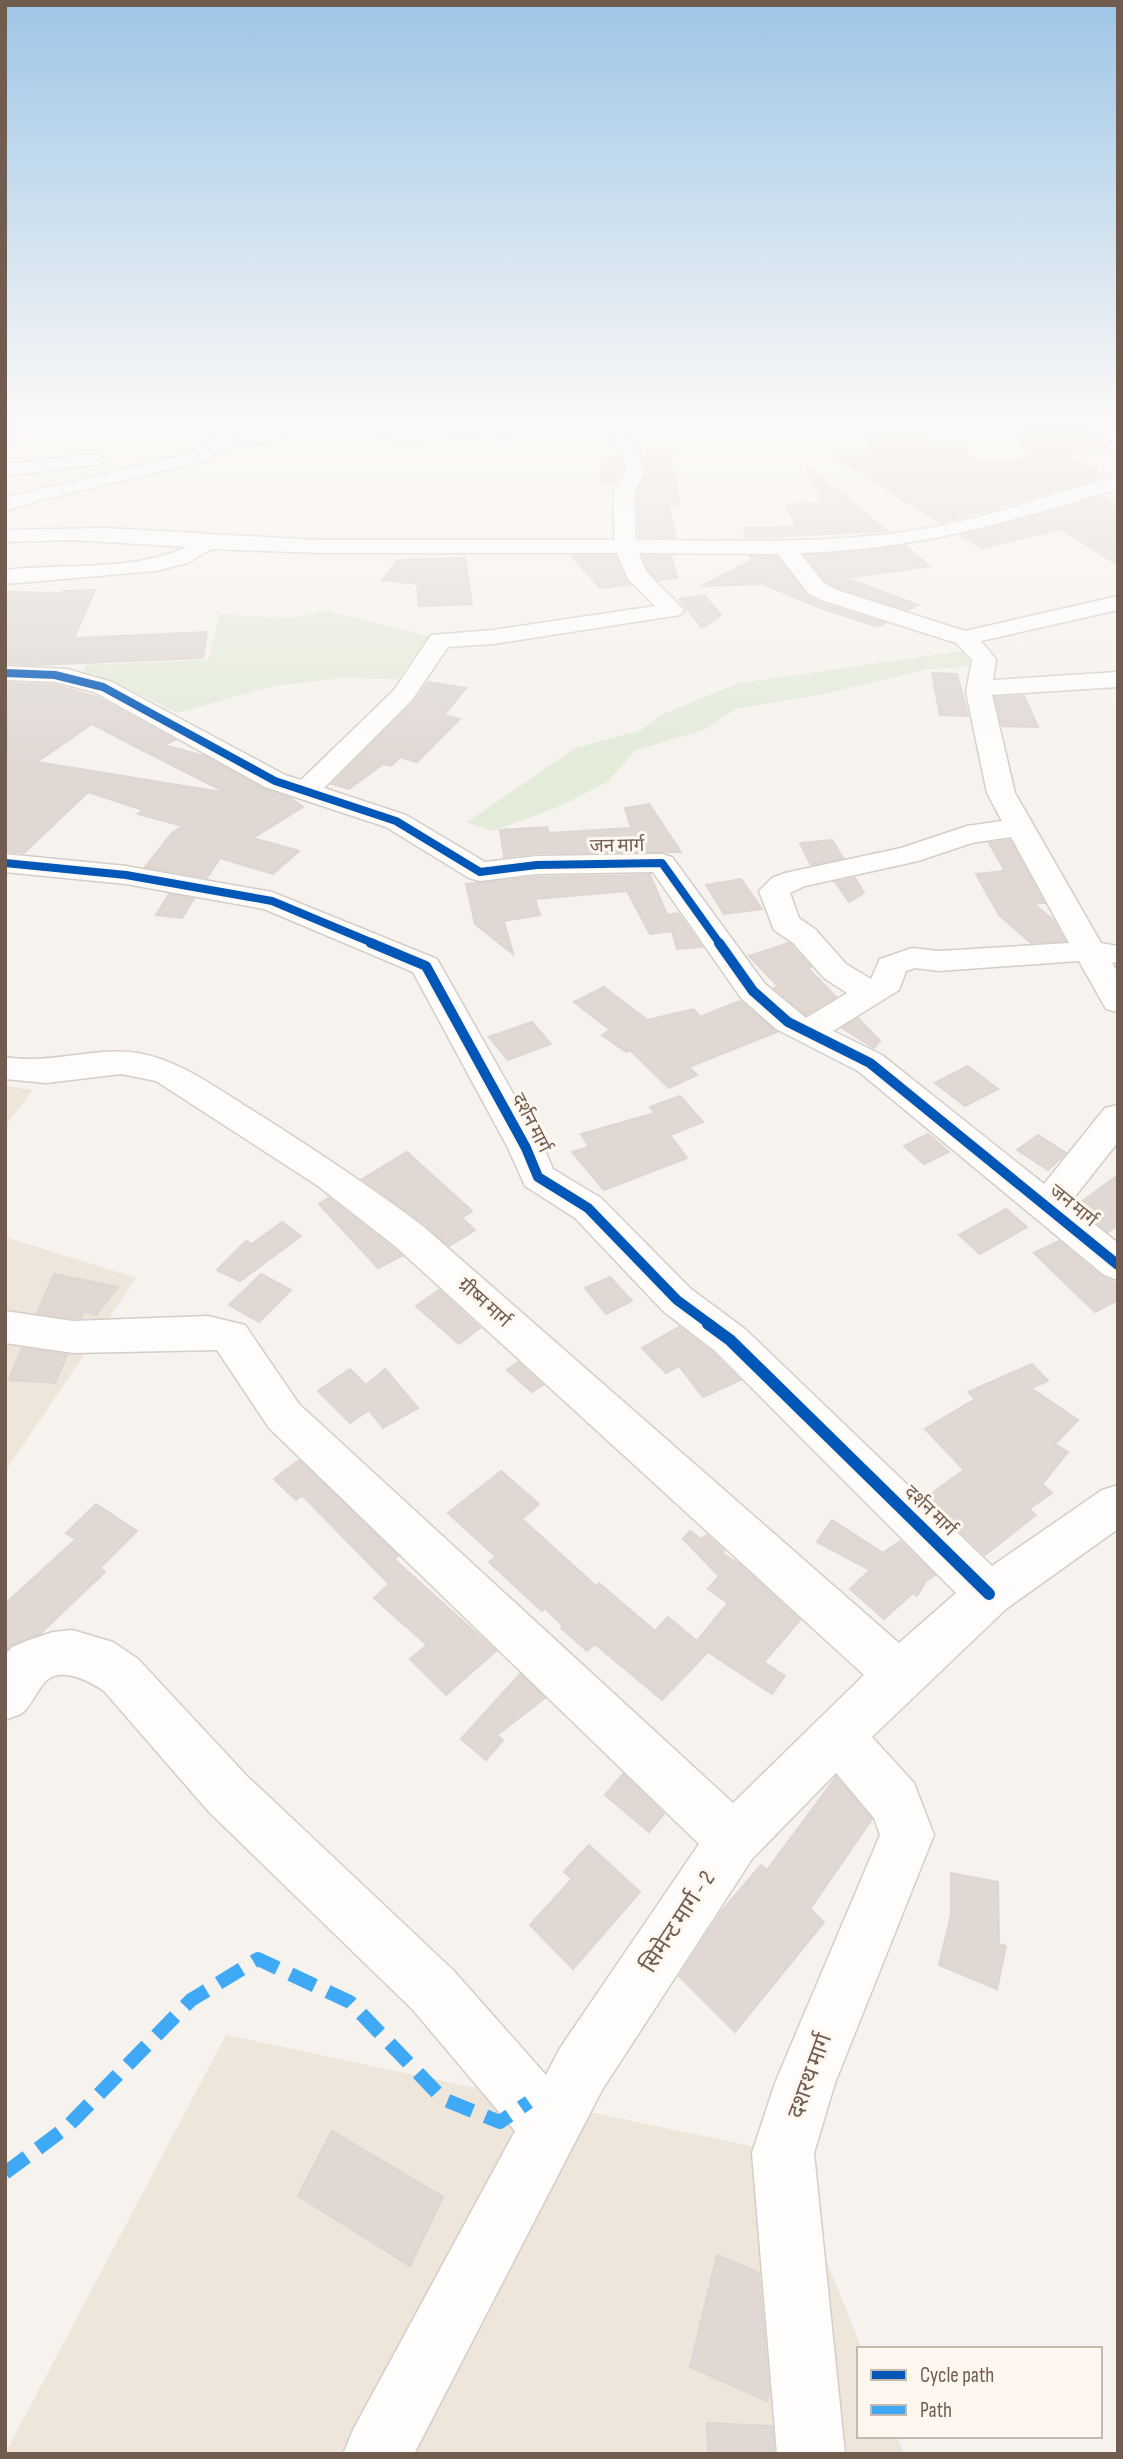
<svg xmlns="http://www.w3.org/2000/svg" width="1123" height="2459" viewBox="0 0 1123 2459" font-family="'Sofia Sans Condensed','Noto Sans Devanagari',sans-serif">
  <rect width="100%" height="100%" fill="#f6f2ed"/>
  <path fill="#eee5db" d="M5 1086 33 1090 5 1126Z
    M5 1237 136 1278 6 1470 5 1469Z
    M226 2035 783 2153 862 2349H859V2436H897L904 2454H5Z"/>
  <path fill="#e3ebd9" d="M328 611 429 636 398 679 343 678 273 686 177 713 119 684 84 673 86 665 208 660 220 614 291 618Z
    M962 651 973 666 924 670 819 695 736 709 704 730 636 750 607 782 560 806 493 831 467 822 576 748 641 730 661 715 739 683Z"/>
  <path fill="#dfd8d3" stroke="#ded6d0" stroke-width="2" fill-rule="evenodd" d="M868 424 924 426 928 443 965 444 970 460 1033 459 1015 433 1022 434 1020 429H1089L1105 447 1066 456 1096 469V479L941 523 833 456 871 455Z
    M648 449 672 450 670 470H674L679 504H668L676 538 639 537 637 493 648 471 644 461Z
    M606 459H618L623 470 615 484 599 480Z
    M805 465 887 531 747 538 744 528 797 527 786 505 823 503Z
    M1103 496 1118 506V565L1061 529 982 548 960 535Z
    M905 546 930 566 846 578 918 605 908 610 838 588 826 581 805 555Z
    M572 556H615L630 585 600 588Z
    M643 556H671L677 578 659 580 648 570Z
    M750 556 777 557 807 595 820 603 885 623 878 627 818 607 763 584 701 586 751 561Z
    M465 558 472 604 419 606 417 584 382 580 398 560Z
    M95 590 74 638 207 632 203 658 35 665 5 663V600L10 592 61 593 63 591Z
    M704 595 721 615 702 628 679 599Z
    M932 673 957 674 968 716 940 715Z
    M428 682 466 688 444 715 460 719 417 762 400 757 391 766 383 764 349 789 332 784 414 702Z
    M5 683 55 685 97 697 175 740 164 745 204 756 264 789 290 798 303 807 253 838 299 851 273 874 220 858 207 878 145 867 173 832 183 826 138 814 143 810 88 792 24 853 5 851ZM92 724 146 752 227 793 37 762Z
    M1024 696 1038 727 1002 726 995 697Z
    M649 804 681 852 537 853 504 857 500 830 547 827 549 833 631 828 625 808Z
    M832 840 843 858 811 865 800 843Z
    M1010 840 1044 903 1034 904 1053 920 1065 941 1031 943 999 915 976 874 1005 871 989 843Z
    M650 875 668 917 667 915 678 913 702 947 677 949 672 931 650 934 627 891 535 899 540 915 504 921 513 954 475 924 466 884 537 877Z
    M855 878 864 893 849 902 835 882Z
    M741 879 762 909 724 914 706 885Z
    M169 894 194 899 182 918 156 915Z
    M789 943 811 967 808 968 836 997 806 1015 774 988 778 986 749 956Z
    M604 987 647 1020 694 1009 700 1017 740 1001 777 1032 689 1067 697 1075 669 1088 630 1050 626 1052 602 1035 610 1030 574 1002Z
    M858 1018 880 1041 874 1048 842 1028Z
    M532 1022 551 1044 508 1060 489 1037Z
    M968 1066 998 1089 965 1106 935 1083Z
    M680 1096 703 1122 670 1135 687 1158 604 1190 572 1152 589 1147 581 1134 655 1113 650 1107Z
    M928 1134 949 1152 924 1164 904 1146Z
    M1038 1135 1066 1153 1048 1170 1017 1150Z
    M407 1152 472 1211 462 1218 475 1230 449 1246 426 1225 362 1179Z
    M1118 1175V1229L1115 1227 1108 1232 1097 1223 1104 1220 1080 1203Z
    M329 1198 394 1249 402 1256 378 1268 319 1204Z
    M1006 1209 1027 1227 980 1254 959 1235Z
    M282 1222 301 1236 240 1281 217 1270 246 1241 252 1244Z
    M1059 1241 1102 1277 1118 1284V1300L1095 1312 1034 1253Z
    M54 1274 118 1287 96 1315 84 1311 81 1318H73L37 1313Z
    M261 1274 291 1290 259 1322 229 1305Z
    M610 1277 632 1301 606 1314 585 1288Z
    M439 1290 480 1328 459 1344 416 1306Z
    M679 1327 713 1353 740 1380 703 1397 679 1366 666 1373 642 1348Z
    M22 1348 67 1355 55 1383 9 1380Z
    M518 1362 543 1385 532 1392 507 1370Z
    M1032 1364 1048 1381 1031 1388 1078 1420 1055 1444 1068 1452 1042 1484 1052 1493 1029 1509 1036 1515 985 1555 925 1498 964 1470 925 1429 975 1399 968 1392Z
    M350 1369 366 1385 385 1369 418 1408 383 1428 369 1410 350 1423 318 1391Z
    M299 1460 398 1556 394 1559 496 1651 446 1695 410 1659 427 1645 374 1598 389 1584 302 1495 296 1500 274 1479Z
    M501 1471 539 1504 522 1519 596 1586 599 1583 655 1631 668 1617 697 1641 728 1603 708 1589 719 1576 683 1539 690 1531 701 1539 707 1535 724 1551 722 1553 739 1564 800 1620 764 1662 785 1676 772 1694 708 1652 662 1700 595 1644 587 1651 561 1628 563 1626 545 1608 542 1611 489 1562 496 1557 448 1513Z
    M96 1504 137 1531 100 1568 105 1572 40 1634 11 1645 5 1651V1604L76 1539 66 1533Z
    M832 1520 883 1553 900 1541 935 1575 926 1581 917 1596 913 1593 884 1619 850 1589 870 1570 817 1542Z
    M520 1674 545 1698 497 1735 503 1740 486 1760 461 1739Z
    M623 1774 664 1814 649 1832 605 1795Z
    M836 1777 872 1819 810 1909 824 1922 735 2032 679 1976 721 1912 761 1865 767 1870Z
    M589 1845 640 1892 573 1969 530 1925 572 1879 564 1872Z
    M951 1873 998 1882 999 1944 1006 1946 997 1989 939 1965 951 1915Z
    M332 2131 443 2197 410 2266 298 2196Z
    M717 2255 759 2273 769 2390 767 2401 690 2367Z
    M707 2423 772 2426 774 2454H708Z"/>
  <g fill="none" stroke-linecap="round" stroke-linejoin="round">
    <defs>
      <path id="minor" d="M373 423H391L388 427 397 429 539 423H621L626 429 646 470 634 492 636 540C731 540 828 545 923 529 990 518 1052 492 1118 476V489C1007 522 918 550 800 553L824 583 837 590 965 631 1118 596V610L981 641 996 659 993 680 1118 672V687L992 695 1015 793 1101 943 1118 946V962L1112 963 1118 973V1012L1106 1009 1079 961 939 971 915 968 906 971 899 990 833 1031 882 1055 1044 1184 1105 1108 1118 1105V1142L1069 1204 1118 1243V1280L1104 1275 858 1071 776 1029 741 998 653 872 537 874 480 881 469 878 386 827 265 787 94 692 55 682 5 680V666L67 669 112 682 285 775 301 780 394 690 431 635 493 630 655 606 628 579 617 553H319L212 549 187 563 156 571 5 584V570C65 563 130 572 187 547L73 540 5 542V530L107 528 319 540H614V492L626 470 609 432 604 429 397 441 377 436H294L222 449 204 461 37 501 5 511V498L190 453 202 446 205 441 212 439 294 424ZM639 553 778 554 808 593 821 600 956 643 972 660 966 692 987 793 1002 821 967 826 901 848 785 873 772 878 759 891 774 930 793 943 824 978 847 993 806 1018 765 984 672 857 662 854 537 856 485 862 406 815 324 788 412 700 448 647 493 644 680 615 684 610 646 571ZM1011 837 1069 943 939 951 912 948 880 959 871 979 846 964 815 929 799 918 790 893 805 886 918 861 972 843Z
        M1088 423H1107L1118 434V452L1111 450Z
        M95 454 105 460 102 464 5 476V464Z
        M5 854 126 866 272 892 437 959 544 1148 553 1169 601 1198 691 1289 745 1329 992 1566 1102 1490 1118 1485V1529L1006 1609 872 1737 914 1783 934 1835 835 2083 814 2153 845 2454H777L752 2153 775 2083 880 1835 874 1818 836 1773 752 1859 602 2090 414 2454H343L353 2430 515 2131 413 2010 209 1812 104 1691C89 1681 60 1665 44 1683 36 1692 31 1707 21 1714 16 1716 10 1718 5 1720V1655L12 1647 29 1640 53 1632 72 1630 113 1642 138 1659 247 1776 453 1970 546 2075 560 2048 699 1844 269 1428 217 1350 73 1353 5 1343V1311L73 1321 208 1316 245 1325 299 1404 733 1803 864 1675 396 1247 318 1186 156 1081 121 1074 46 1083 5 1079V1057C50 1065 94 1046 138 1053 181 1061 215 1087 252 1110 311 1147 368 1185 424 1227L899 1643 956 1593 715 1351 663 1311 575 1218 525 1186 508 1148 413 972 264 909 126 884 5 872Z"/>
    </defs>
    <use href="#minor" stroke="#d3cec8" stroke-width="3"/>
    <use href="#minor" fill="#fefdfc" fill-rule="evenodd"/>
    <path stroke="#3fa9f5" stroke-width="14" stroke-dasharray="27 14" stroke-linecap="butt" d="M5 2173 67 2127 191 2000 258 1959 350 2002 443 2099 500 2122 529 2102"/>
    <defs>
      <path id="cycleway-far2" d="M5 673 55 675 103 687 275 781 396 821 480 872 537 865 662 863 720 944
        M5 863 126 875 272 901 375 944"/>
      <path id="cycleway-far1" d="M371 943 426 966 526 1148 538 1177 588 1208 677 1300 711 1325
        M719 943 753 991 788 1022 870 1063 1118 1265"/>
      <path id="cycleway" d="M708 1324 730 1340 989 1594"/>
    </defs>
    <use href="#cycleway-far2" stroke="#fdf7ef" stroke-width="11"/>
    <use href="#cycleway-far1" stroke="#fdf7ef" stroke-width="14"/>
    <use href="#cycleway" stroke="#fdf7ef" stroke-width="17"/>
    <use href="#cycleway-far2" stroke="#0057b8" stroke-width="8"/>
    <use href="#cycleway-far1" stroke="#0057b8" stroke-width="10"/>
    <use href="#cycleway" stroke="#0057b8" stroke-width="12"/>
  </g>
  <linearGradient id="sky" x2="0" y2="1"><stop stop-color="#9ec6e7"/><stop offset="0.55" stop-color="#fbf9f7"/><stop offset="1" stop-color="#fbf9f7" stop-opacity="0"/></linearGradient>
  <rect width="1123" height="767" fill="url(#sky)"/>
  <g text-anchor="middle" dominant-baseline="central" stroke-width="6" stroke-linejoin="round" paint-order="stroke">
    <g font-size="19" fill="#715c50" stroke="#fdf7ef">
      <text transform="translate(617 846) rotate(-1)">जन मार्ग</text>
      <text transform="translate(531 1123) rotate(63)">दर्शन मार्ग</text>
      <text transform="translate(1073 1206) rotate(39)">जन मार्ग</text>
      <text transform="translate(484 1303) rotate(42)">ग्रीष्म मार्ग</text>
      <text transform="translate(930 1511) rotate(44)">दर्शन मार्ग</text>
    </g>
    <g font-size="23" fill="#715c50" stroke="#fdf7ef">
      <text transform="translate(678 1922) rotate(-57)">सिमेन्ट मार्ग - 2</text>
      <text transform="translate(810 2076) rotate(-70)">दशरथ मार्ग</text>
    </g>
  </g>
  <rect width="1123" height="2459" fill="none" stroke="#715c50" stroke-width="14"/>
  <rect x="857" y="2347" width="245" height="91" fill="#fdf7ef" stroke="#c5b9af" stroke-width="2"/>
  <rect x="871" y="2370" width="35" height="10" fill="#0057b8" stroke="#c5b9af" stroke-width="2"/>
  <text x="920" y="2382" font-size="21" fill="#715c50">Cycle path</text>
  <rect x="871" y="2405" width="35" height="10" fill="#3fa9f5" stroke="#c5b9af" stroke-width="2"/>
  <text x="920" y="2417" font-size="21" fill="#715c50">Path</text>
</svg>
